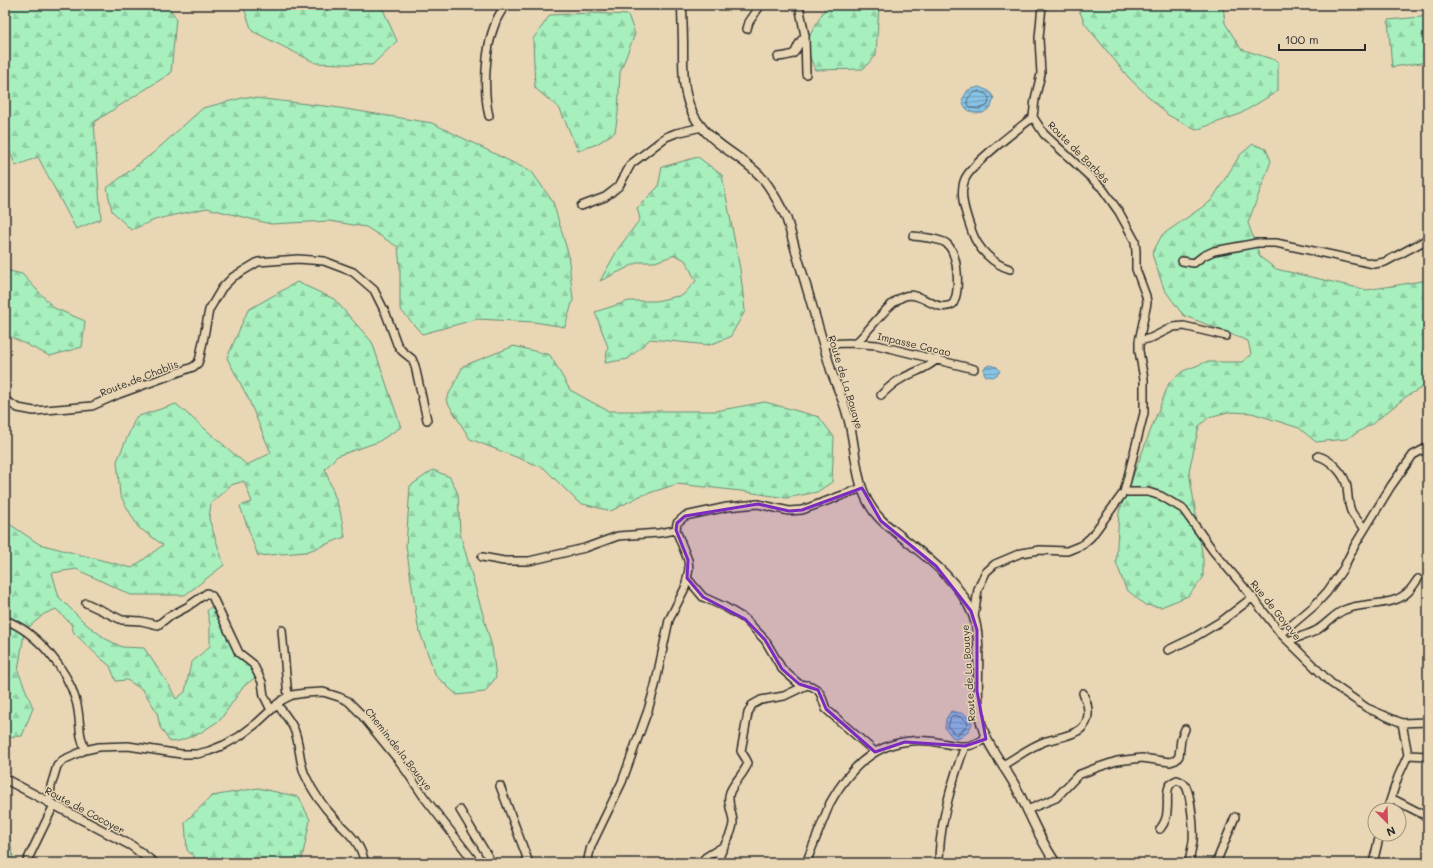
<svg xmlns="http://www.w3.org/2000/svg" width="1433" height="868" viewBox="0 0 1433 868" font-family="Mali,sans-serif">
  <defs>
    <pattern id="forest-firs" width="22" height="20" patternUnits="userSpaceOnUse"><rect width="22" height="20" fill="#a7efbd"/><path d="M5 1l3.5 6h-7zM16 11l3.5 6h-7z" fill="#90cda3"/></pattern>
    <pattern id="water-rules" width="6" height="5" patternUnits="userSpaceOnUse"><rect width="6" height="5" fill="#87c3e6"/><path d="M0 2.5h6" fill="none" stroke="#6f9fbb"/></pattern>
  </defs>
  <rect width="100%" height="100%" fill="#e9d6b4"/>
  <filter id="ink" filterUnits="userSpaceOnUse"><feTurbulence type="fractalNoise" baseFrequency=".025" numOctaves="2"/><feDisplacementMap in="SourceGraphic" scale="8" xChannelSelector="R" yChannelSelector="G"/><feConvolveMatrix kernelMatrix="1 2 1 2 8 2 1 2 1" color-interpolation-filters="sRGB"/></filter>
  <g filter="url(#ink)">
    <path fill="url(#forest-firs)" stroke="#698d74" d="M5 5H167L176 18 171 73 94 122 101 219 76 229 38 157 16 166 8 147 5 146Z
      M243 5H381L397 41 372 65 316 63 252 31Z
      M827 5H879L876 55 863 69 815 70 805 44Z
      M1077 5H1223L1225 23 1241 49 1278 61V91L1240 114 1196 130 1168 115 1129 78 1085 24Z
      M592 13 628 15 635 34 620 72 618 113 615 132 597 144 578 151 560 109 535 88 533 39 550 15Z
      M1428 13V62L1392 67 1388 20 1421 17Z
      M246 97 333 107 432 123 532 172 553 202 568 253 573 300 565 327 534 322 477 319 422 334 400 309V267L398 247 366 227 329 221 271 224 207 208 157 219 131 230 112 211 107 188 153 153 203 108Z
      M1253 144 1266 149 1271 161 1248 223 1260 257 1276 269 1367 290 1428 280V384L1407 396 1372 424 1346 439 1316 442 1299 428 1252 413 1228 412 1209 417 1199 426 1189 471 1203 559V578L1188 596 1161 607 1145 605 1126 589 1116 562 1119 512 1169 383 1183 371 1206 362H1242L1251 354 1248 341 1183 315 1164 289 1152 254 1162 235 1211 201 1240 155Z
      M698 157 722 175 740 269 745 311 730 337 709 345 650 339 628 359 605 363 608 347 595 312 629 301H656L683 295 696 281 685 260 675 255 655 262H639L600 281 618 249 640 219 637 208 658 187 662 167Z
      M5 270 22 274 54 308 85 321 82 347 50 356 11 337 5 338Z
      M297 282 334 299 372 342 401 427 378 442 337 456 325 469 340 511 345 537 306 552 258 556 240 506 252 502 244 481 231 485 211 503 209 519 224 565 185 595H131L76 569 52 573 59 597 86 624 106 639 122 647 144 648 169 685 176 699 185 692 191 663 210 646V624L207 611 213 605 230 641 251 665 257 676 244 686 220 720 200 733 179 741 170 742 160 727 157 712 143 690 127 680 116 681 110 666 98 656 74 633 71 624 56 609 44 614 29 627H25L18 671 33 708 22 736 5 737V521L39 544 132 568 163 545 138 527 120 495 117 461 136 417 176 404 247 465 271 453 248 398 227 358 248 310Z
      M514 346 550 355 570 390 608 411H716L765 402 819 417 834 437 832 482 817 492 786 498 741 491 677 484 640 496 611 511 579 503 544 468 470 439 446 400 463 366Z
      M433 470 450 477 458 494 460 533 492 647 496 677 485 692 457 695 436 676 418 627 406 546 410 486Z
      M258 788 299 797 310 820 301 863H200L187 850 185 822 212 796Z
      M5 813 6 815 14 863H5Z"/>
    <path fill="url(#water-rules)" stroke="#62869b" d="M979 87 989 91 994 98 991 107 983 113C972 114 965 111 962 100L968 90Z
      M989 365 997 367 1000 371 998 374 993 377 986 376 984 373V368Z
      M951 711 965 714 972 722C972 729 964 736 958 739L952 737 945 728 946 719Z"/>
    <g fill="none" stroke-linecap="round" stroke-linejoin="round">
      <path stroke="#506876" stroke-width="1" d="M979 91 986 94 989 98 988 105 980 109 970 108 967 102C968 95 973 93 979 91Z
        M955 715 963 718 968 723 965 728 957 735 954 733 948 727 951 717Z"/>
      <defs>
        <path id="minor" d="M799 5 805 36 806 74
          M747 29 749 22 760 6
          M778 57C804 54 790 51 805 36
          M489 116C483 91 485 48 495 24 497 17 502 11 505 5
          M581 206 605 197 613 191 619 186 631 164 666 137 676 133 702 127
          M1182 261 1194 263 1203 256 1214 251 1257 243H1276L1374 264 1385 262 1428 239
          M1010 269C993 264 978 249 972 232 967 217 958 195 965 179 973 162 1017 130 1033 117
          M1139 341 1151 338 1173 327 1184 326 1226 336
          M856 343C869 331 889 301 905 296 922 291 937 314 953 304 960 291 959 255 947 244 942 239 921 237 913 236
          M824 344 849 343 877 345 974 369
          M881 395C887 389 893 383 901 379 914 371 924 371 937 359
          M5 400 18 408 34 411 92 406 119 394 193 367 198 363 200 357 209 310 222 288 233 277 258 262 298 259 324 261 353 272 374 290 386 314 397 344 402 351 412 359 415 366 427 420
          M1318 456C1330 459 1345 474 1347 487 1348 495 1348 504 1351 511 1354 518 1360 523 1365 528
          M1124 492H1148L1161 496 1183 509 1214 552 1248 592 1281 634 1331 683 1367 708 1402 723 1428 722
          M482 557 504 561H529L585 548 618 536 659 533 676 530
          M687 578 703 597 725 607 745 619 765 640 782 669 799 684 811 686 818 690 821 695 826 709 875 752
          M86 603 122 620 141 621 158 625 168 617 187 607 207 593 212 596 239 653 253 664 262 682 264 696 271 710
          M974 617 978 589 986 572 995 564 1021 553 1040 550 1067 551 1082 545 1091 537 1124 492 1144 413V379L1139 351V341L1147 303 1146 296 1136 269V252L1135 241 1119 212 1102 188 1044 134 1033 117 1035 99 1041 74 1039 38 1042 5
          M5 620C37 632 67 669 76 701 79 711 79 720 80 729 80 736 83 743 85 750
          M282 630 288 697
          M1281 634 1314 606 1327 592 1343 569 1355 545 1391 486 1413 455 1428 447
          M1288 641C1297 637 1309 635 1317 630 1327 624 1333 615 1344 610 1365 601 1393 608 1409 591 1412 588 1415 583 1418 579
          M1168 650 1193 638 1223 620 1253 597
          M277 704C282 711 289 719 293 727 301 743 298 762 306 777 313 792 323 806 334 818 349 835 359 839 365 863
          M1408 755 1428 756
          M1003 765C1017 757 1031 746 1046 741 1067 735 1094 734 1087 704 1086 700 1084 697 1083 693
          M500 786 529 863
          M1391 798 1428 817
          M49 803 51 786 57 766 63 760 85 750 99 747 128 746 181 754H197L209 751 224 745 240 736 257 723 282 700 292 695 305 693 323 692 339 697 348 701 360 713 400 762 424 797 475 863
          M460 810 492 863
          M1027 810 1056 798 1078 775 1096 768 1117 761 1142 758 1170 762 1176 760 1179 756 1181 739 1185 729
          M1387 810 1398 777 1408 755 1402 723
          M1160 829C1164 824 1167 818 1167 811 1169 799 1163 785 1177 780 1180 781 1183 782 1185 785 1191 793 1194 830 1193 841 1192 848 1190 856 1189 863
          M26 863 54 805
          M587 863 591 846 622 782 648 710 655 686 669 620 685 588 689 569 688 560 676 530 677 523 685 516 727 507 758 504 789 511 802 510 862 488
          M700 863 706 857 724 846
          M718 863C720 848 732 838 733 823 733 813 726 802 730 792 734 782 744 774 748 763L746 759 741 751 748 713 752 705 761 700 784 696 807 685
          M806 863 830 803C852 763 882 737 929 741 941 742 954 747 966 746 973 746 980 741 986 739
          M939 863C939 826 952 781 965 746
          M1216 863 1235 817
          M1373 863 1380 834"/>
        <path id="major" d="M682 5C682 18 683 32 683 45 683 69 682 94 694 116 711 146 744 156 764 180 773 191 779 204 786 217 791 233 795 249 800 265 810 300 821 335 831 370 836 385 843 399 847 414 856 442 854 477 868 502 878 520 887 525 903 538 929 559 960 582 973 615 983 640 975 683 979 712 982 742 1004 764 1017 789 1030 814 1040 841 1056 863
          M5 779 132 846 154 863"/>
      </defs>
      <use href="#minor" stroke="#2b2b2b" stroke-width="10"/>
      <use href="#major" stroke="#2b2b2b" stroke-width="11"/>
      <use href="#minor" stroke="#e9d6b4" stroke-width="7"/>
      <use href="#major" stroke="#e9d6b4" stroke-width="8"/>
    </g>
  </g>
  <path fill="#7b2cbf" fill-opacity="0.2" stroke="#7b2cbf" stroke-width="3" stroke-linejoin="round" d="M862 488 881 521 936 566 971 611 977 630V691L986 739 965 746 905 742 875 752 826 709 818 690 799 684 782 669 765 640 745 619 703 597 687 578 688 560 676 530 677 523 685 516 758 504 789 511 802 510Z"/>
  <g text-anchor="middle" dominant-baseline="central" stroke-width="3" stroke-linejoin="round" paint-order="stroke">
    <g font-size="10" fill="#2b2b2b" stroke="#e9d6b4">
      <text transform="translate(1079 152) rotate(45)">Route de Barbès</text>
      <text transform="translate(914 344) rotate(13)">Impasse Cacao</text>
      <text transform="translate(139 378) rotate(-21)">Route de Chablis</text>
      <text transform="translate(846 382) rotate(73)">Route de La Bouaye</text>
      <text transform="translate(1276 610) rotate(51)">Rue de Goyave</text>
      <text transform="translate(968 673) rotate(-94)">Route de La Bouaye</text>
      <text transform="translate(399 749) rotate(52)">Chemin de la Bouaye</text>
      <text transform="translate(85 810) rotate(28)">Route de Cocoyer</text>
    </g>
  </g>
  <rect width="1433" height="868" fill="none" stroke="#e9d6b4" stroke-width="20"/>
  <rect x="10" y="10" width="1413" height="848" fill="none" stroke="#2b2b2b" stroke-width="1.5" filter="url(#ink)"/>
  <g transform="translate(1387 822) rotate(157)"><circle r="19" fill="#e9d6b4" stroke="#9d927d"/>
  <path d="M0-3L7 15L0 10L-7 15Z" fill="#d1495b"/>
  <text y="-6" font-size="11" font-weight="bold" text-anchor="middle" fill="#2b2b2b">N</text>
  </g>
  <path d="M1279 44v6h86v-6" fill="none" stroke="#2b2b2b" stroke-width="2"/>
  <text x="1285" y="44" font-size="12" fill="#2b2b2b" stroke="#e9d6b4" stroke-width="3" paint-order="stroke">100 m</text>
</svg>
